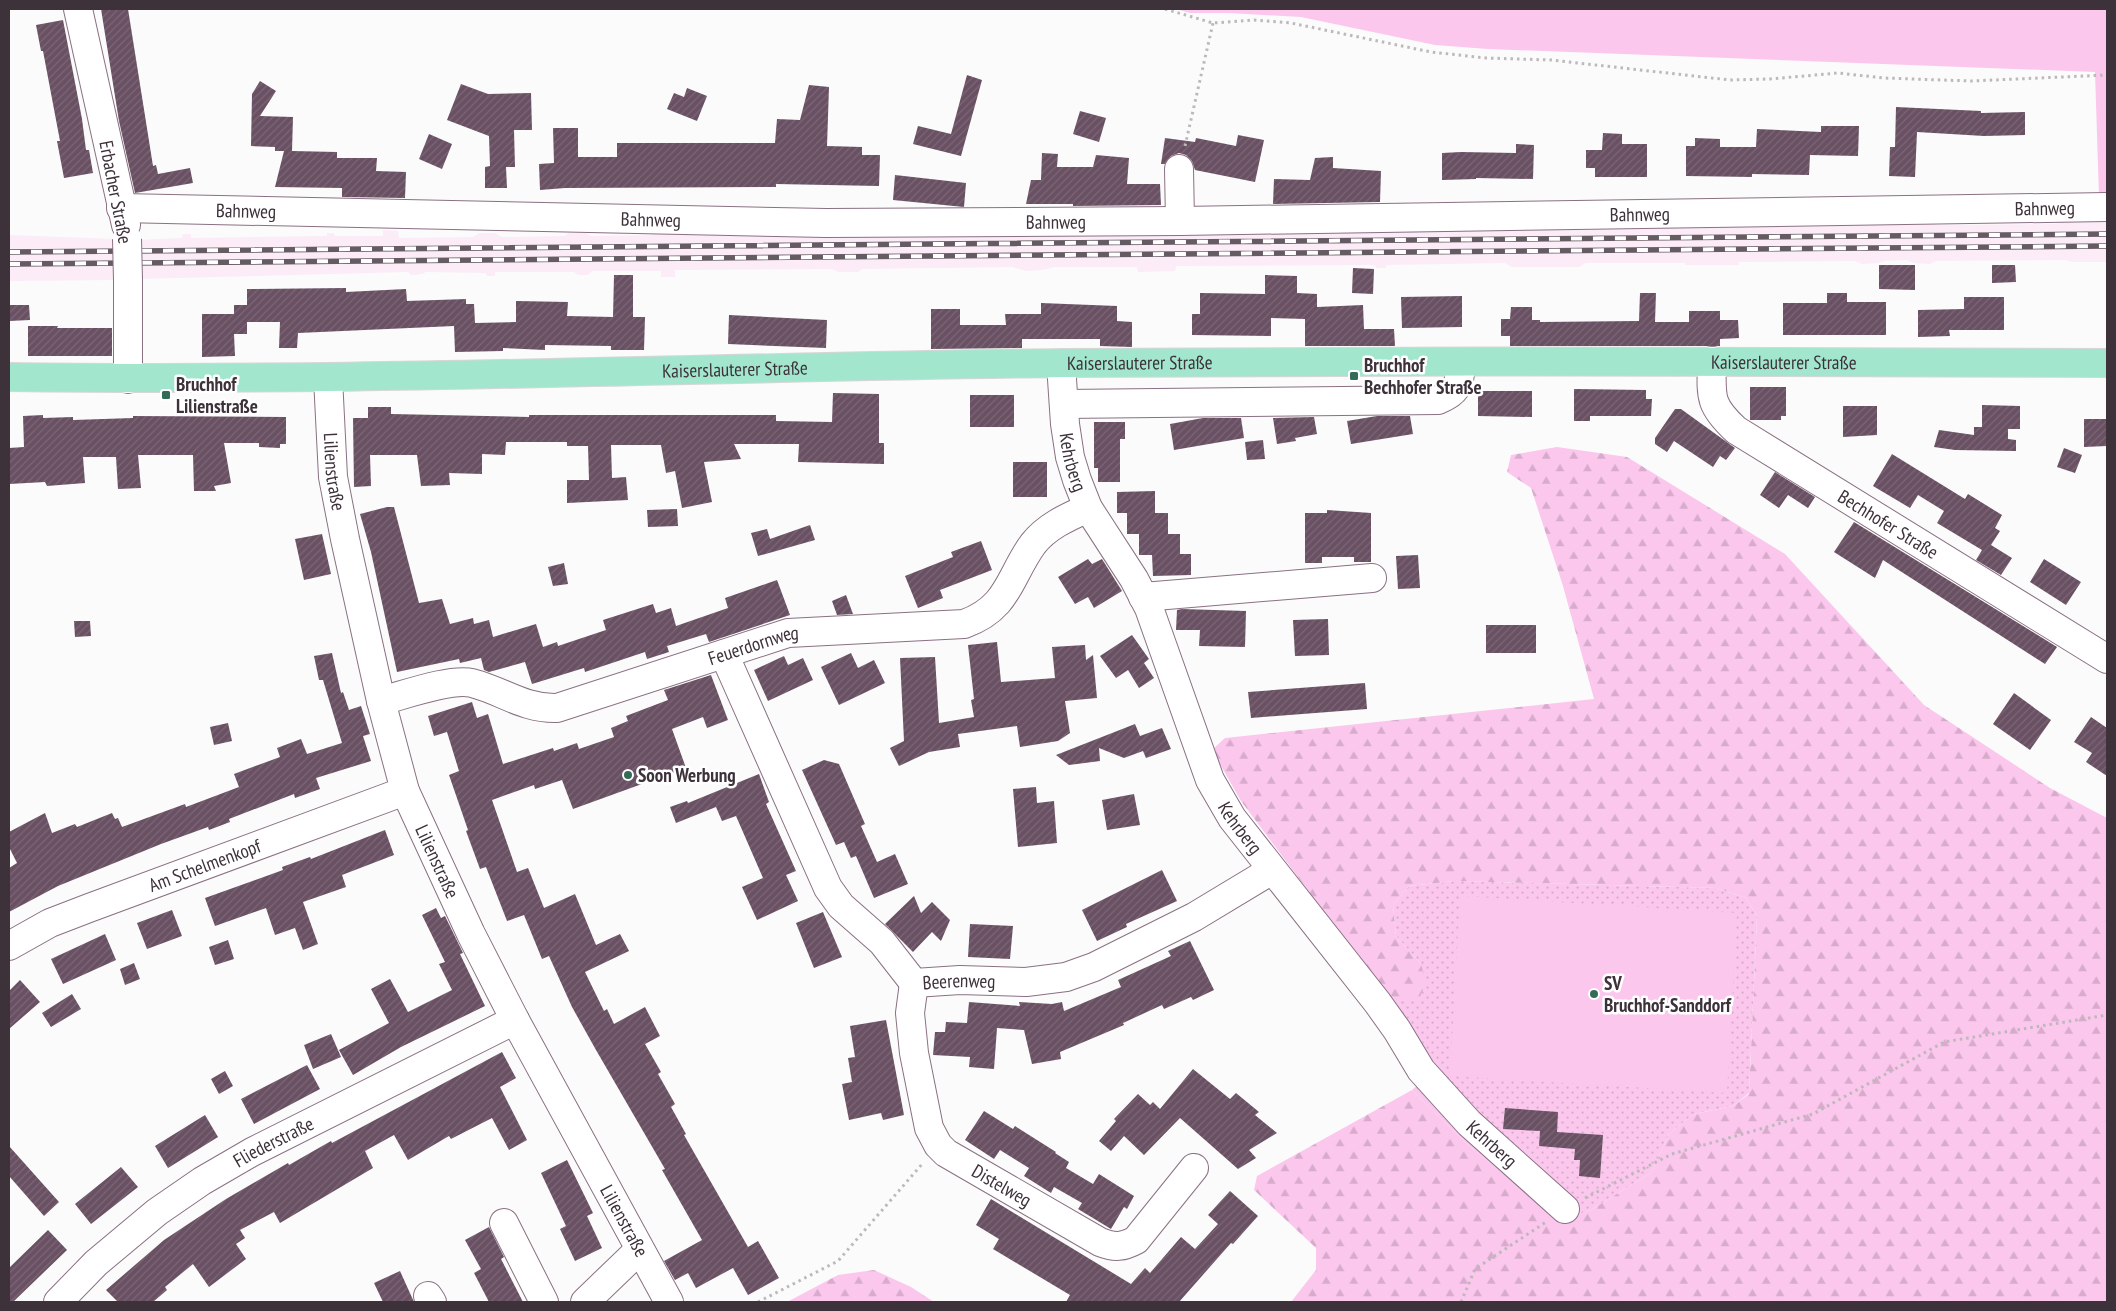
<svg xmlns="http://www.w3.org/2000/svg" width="2116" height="1311" viewBox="0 0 2116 1311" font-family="'PT Sans Narrow',sans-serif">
  <defs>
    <pattern id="grass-dots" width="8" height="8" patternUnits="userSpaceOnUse" patternTransform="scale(1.25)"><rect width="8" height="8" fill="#fbc7ed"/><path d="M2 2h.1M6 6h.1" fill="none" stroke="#d8abcc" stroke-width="1.8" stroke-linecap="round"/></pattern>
    <pattern id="forest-firs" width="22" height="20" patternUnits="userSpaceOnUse" patternTransform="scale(1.25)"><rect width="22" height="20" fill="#fbc7ed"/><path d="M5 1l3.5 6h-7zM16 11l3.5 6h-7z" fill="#d8abcc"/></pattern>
    <pattern id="building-hatch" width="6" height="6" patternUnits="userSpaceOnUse" patternTransform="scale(1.25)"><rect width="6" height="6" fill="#695063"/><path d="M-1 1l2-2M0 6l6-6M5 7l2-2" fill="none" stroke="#7b6776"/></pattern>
  </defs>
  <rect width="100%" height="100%" fill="#fbfbfb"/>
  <path fill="#fbecf7" d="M2062 221H2107V262H2072L2066 260 1936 261 1930 264 1913 263 1907 260 1885 261 1879 263 1862 264 1855 261 1739 262V265H1685V263H1586L1579 267H1512L1505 263 1386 265V268H1377L1374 265 1176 266 1175 271 1138 272 1137 267H1055L1042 270 1026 271 1012 267 862 269 858 272H838L832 269 675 270V277H661V271H592L588 275H578L574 272H495V276H487L486 273 426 272 422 274 411 275 408 272 139 279 138 240 182 238 183 234H191V238L327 236V233H334L335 236H383V230L398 231 399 238 473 237 480 233H495L502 237 564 236 569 233 585 232 591 236 652 235 659 232H674L680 235 1739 224 1747 226H1846L1853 223 1928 222 1937 225 2056 224Z
    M9 235 116 239 117 280 9 281Z"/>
  <path fill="url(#grass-dots)" d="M1455 881 1716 888 1746 898 1757 916 1749 1093 1733 1106 1694 1114 1669 1134 1652 1172 1591 1210 1561 1220 1467 1144 1412 1090 1431 1073 1391 1002 1421 964 1396 936 1393 905 1409 886Z"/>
  <path fill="url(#forest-firs)" d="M1557 447 1627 457 1785 554 1924 705 2050 788 2107 818V1302H1291L1316 1270V1248L1254 1190 1257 1176 1412 1090 1467 1144 1561 1220 1591 1210 1652 1172 1669 1134 1694 1114 1733 1106 1749 1094 1757 916 1746 898 1716 888 1455 881 1409 886 1393 905 1396 936 1421 964 1426 983 1419 999 1391 1002 1241 801 1212 750 1225 738 1594 699 1563 586 1531 488 1507 472 1511 455Z
    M874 1270 911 1287 934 1302H787L838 1275Z"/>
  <path fill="#fbc7ed" d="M1176 9H2107V197H2099L2095 72 1488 49 1435 45 1301 17 1229 13H1190Z
    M1460 896 1737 913 1727 1093 1450 1076Z"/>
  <path fill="url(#building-hatch)" d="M101 9H128L153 166 156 165 158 174 190 168 193 183 135 193 119 121Z
    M63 20 82 119 86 150H89L93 173 64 178 57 141H60L43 51H41L36 25Z
    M967 75 982 80 961 156 913 144 918 126 951 134Z
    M260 81 276 91 260 116 293 117 292 151 337 152V158H377L376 171 406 172 405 198 342 197V188L275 187 284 151H275V147L251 146 252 94Z
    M461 84 488 94 531 93 532 130H514L515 167H506L507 188H485V167L490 166 489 136 447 120Z
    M809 85 829 87 827 146 862 147V155H880L879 186 776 184V187L565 188 540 190 539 164 554 163 553 128H578V157H617V143H775L777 119 800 120Z
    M687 88 707 96 697 121 667 109 674 93 684 97Z
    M1896 107 1981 111V113L2025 112V135L1984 136 1917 132 1915 177 1889 176 1890 147H1895Z
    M1080 111 1106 118 1099 142 1073 134Z
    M1821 126H1859L1858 156 1810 155 1809 175 1752 174V177L1686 176V146H1695V138L1720 139V147H1756L1757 129 1821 132Z
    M1603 133 1622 134V144H1647V177H1595V168H1586V150H1602Z
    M429 134 452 144 442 169 419 159Z
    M1238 135 1264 140 1255 182 1195 170 1192 161 1186 155 1179 153 1171 156 1165 164H1161L1165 138 1195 142 1196 138 1236 146Z
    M1516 144 1534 145 1533 179 1476 178V179L1442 180V153L1461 152 1516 153Z
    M1042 153 1058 154 1057 167H1093L1096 155 1129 158 1127 184H1160L1161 205 1073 206V204H1026L1031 180H1041Z
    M1333 157V168L1381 171 1380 202 1273 204 1274 179 1310 180 1315 158Z
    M895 175 966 183 964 207 893 200Z
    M1879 265H1915V290L1879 289Z
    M1992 265H2015L2016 282 1992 283Z
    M1353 268 1374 269 1373 294 1352 293Z
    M614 275H633V317H645L644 350H611V346L545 345V350L503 348V351L455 352 454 326 298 333 297 348H279L280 322H247V334H234L235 356 202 357V314H234V305H247V289L346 288V292L406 289 407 301 466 299V304H474L475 323 516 322V301L568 302 567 316 613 317Z
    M1265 275 1297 276V293L1317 294V307L1363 305 1364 329H1394L1395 346H1305V319L1271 318V336L1192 335V314H1200V293L1265 294Z
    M1640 293H1656L1655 322H1689V311H1720V320H1738L1739 338 1720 339V346H1510V336H1501V319H1510L1511 307H1532V320H1540V322L1639 321Z
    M1827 293H1847V302H1886V335H1783V303H1827Z
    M1462 296V327L1402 328 1401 297Z
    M1964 297H2004V330H1949L1950 336 1918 337V310L1964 309Z
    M1041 303 1117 306V321L1132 322V347L1100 346V339H1022V348L931 349V309H960V325H1006L1005 314H1041Z
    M9 305H29L30 320 9 321Z
    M729 315 827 320 826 348 728 344Z
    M28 326H58L57 328H112V356H28Z
    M1750 387H1786V416H1781V420H1750Z
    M1574 389 1646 390V399H1652L1651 416H1590V421H1574Z
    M1478 391H1532V417L1478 416Z
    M833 393 879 394V443H884V464L798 462 799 444H734L741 459 704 462 712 502 682 508 675 471 666 473 661 445H611L612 478 626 477 628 500 567 503V480H589L588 446H567V442H506L505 455 482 454V474L449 473 450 485 421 486 417 455H370L371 486 354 487 353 418H368V407H391V414L529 417V415H776V421L832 422Z
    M970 395H1014V427H970Z
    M1982 405 2020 406V429H2008V439L2016 440V451L1955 450 1934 447 1939 430 1974 435V427H1982Z
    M1843 406H1877V435L1843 437Z
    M1675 409H1681L1735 448 1726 460 1720 456 1713 467 1674 441 1667 452 1655 444V438Z
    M43 415V418L73 417V420L133 418V416L286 417V444H280V448L259 447V443H224L231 483 214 486 216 491H194L193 455H138L141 488 118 489 116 457H83L85 483 47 486 45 482 9 484V448L24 447 23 416Z
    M1377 416H1410L1413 434 1351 444 1347 421Z
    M1314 417 1317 434 1295 438 1296 441 1277 444 1273 418Z
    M1203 418H1241L1244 438 1174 450 1170 424Z
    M2084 419H2107V446L2084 447Z
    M1094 422H1125V439H1120V482H1098V468H1094Z
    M1263 440 1265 459 1247 460 1245 442Z
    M2064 448 2082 455 2075 473 2057 467Z
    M1892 454 1965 499 1968 494 2002 515 1995 528 2000 531 1991 545 2012 558 2001 575 1976 560 1982 550 1937 523 1944 511 1918 495 1910 508 1873 486Z
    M1013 462H1047V497H1013Z
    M1775 472 1815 497 1808 508 1788 495 1779 508 1760 495Z
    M1155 491V513H1168V534H1180V554H1191V575L1153 576 1152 555H1139V534H1127V513H1117V492Z
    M387 507H394L419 603 442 599 450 624 473 618 474 624 489 620 493 637 536 624 543 647 557 642 558 646 606 630 603 620 653 604 656 613 671 608 676 626 728 608 725 598 777 580 790 615 709 642 706 634 667 646 669 652 647 659 645 652 585 672 584 668 532 684 525 662 489 672 484 670 481 658 460 663 459 659 397 672 371 552 360 514Z
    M677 509 678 526 648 527 647 510Z
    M1327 510 1371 513V562H1354V557H1322V563H1305V513H1327Z
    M1854 522 2057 647 2045 664 1883 560 1875 578 1834 552Z
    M810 525 815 540 758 556 751 533 767 529 770 539Z
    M322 534 331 574 304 580 295 539Z
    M981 541 992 570 940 590 943 598 918 608 905 576 953 557 951 552Z
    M1418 555 1420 588 1398 589 1396 556Z
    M1088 559 1092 564 1102 559 1122 591 1094 608 1088 597 1075 604 1058 577Z
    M2044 559 2081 582 2066 605 2030 582Z
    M564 563 568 584 553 586 548 567Z
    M846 595 853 614 837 615 832 601Z
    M1182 609 1246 611 1245 647 1199 646 1200 630H1176L1177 610Z
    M1328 619 1329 655 1295 656 1293 620Z
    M74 621H90L91 636 75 637Z
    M1486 625H1536V653H1486Z
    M1132 635 1149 659 1144 663 1154 678 1139 688 1128 670 1116 678 1100 656Z
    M997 642 1001 682 1055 678 1052 647 1085 645 1086 660 1093 655 1097 698 1065 701 1070 733 1058 741 1020 747 1017 726 958 734 960 747 929 752 899 766 890 748 904 741 900 658 935 657 939 723 974 717 971 700 974 699 968 645Z
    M332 653 341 693 343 692 349 710 361 706 370 734 363 736 371 761 316 778 320 789 295 798 294 794 229 819 230 822 209 830 208 827 161 844 58 886 9 912V868L17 863 9 847V832L45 813 52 833 75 824 77 827 112 813 115 819 118 818 122 827 185 804 186 807 239 787 234 774 280 757 277 748 301 739 307 754 342 743 323 680H319L314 656Z
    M851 653 858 668 874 660 885 683 839 705 821 667Z
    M784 656 788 665 803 658 813 680 768 701 754 670Z
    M711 675 728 720 707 728 703 717 672 729 686 768 573 809 562 780 535 789 534 785 492 800 517 872 528 868 544 908 575 894 596 945 620 934 629 951 585 972 604 1011 607 1009 614 1024 645 1007 660 1036 645 1044 661 1072 658 1074 675 1104 671 1107 686 1134 684 1135 748 1247 758 1241 779 1278 748 1295 733 1268 696 1288 688 1273 675 1280 664 1261 702 1240 662 1170 665 1169 596 1050 572 1007 549 956 542 959 524 915 507 921 486 867 480 869 466 831 468 830 449 775 459 771 447 732 434 736 428 716 472 702 477 718 488 714 503 764 553 748 554 751 577 743 579 749 614 737 611 728 628 721 626 716 668 700 664 690Z
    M1365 683 1367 709 1251 718 1248 692Z
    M2014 693 2051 720 2030 750 1993 724Z
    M2091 717 2107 728V776L2086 762 2092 753 2074 742Z
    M228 723 232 741 214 745 210 727Z
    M1135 724 1140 736 1162 728 1171 749 1146 758 1143 751 1124 758 1099 748 1100 761 1069 765 1056 755Z
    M824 760 839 764 865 824 861 826 877 862 895 854 908 884 874 898 856 856 851 858 844 842 836 845 802 770Z
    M759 774 769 802 766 804 796 871 786 875 798 901 757 920 742 887 763 878 736 816 722 821 716 807 676 823 670 807 687 801 688 803Z
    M1036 787 1037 803 1054 801 1057 843 1018 847 1013 789Z
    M1134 794 1140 825 1107 830 1102 800Z
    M385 830 394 855 342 875 346 887 303 902 318 944 303 950 295 928 275 935 266 908 215 926 205 898 283 870 282 867 310 857 311 859Z
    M1162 870 1177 901 1126 924 1127 927 1097 941 1082 910Z
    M914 896 921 913 932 902 950 920 941 941 932 932 913 952 885 924Z
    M436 908 441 918 445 916 463 953 460 954 485 1006 401 1047 353 1075 339 1050 389 1023 371 989 390 979 408 1012 452 990 439 964 445 962 422 915Z
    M172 910 182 936 147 949 137 923Z
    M823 912 842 957 814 968 796 923Z
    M970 924 1013 926 1010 959 968 957Z
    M105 934 116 960 63 984 51 959Z
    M228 940 234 959 215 965 209 947Z
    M1190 941 1214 990 1193 1000 1191 997 1164 1009 1162 1005 1123 1023 1124 1025 1060 1052 1061 1059 1032 1064 1024 1030 997 1028 994 1069 969 1067 970 1057 933 1055 935 1032H945L946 1022 967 1023 969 1002 1020 1006 1019 1002 1052 1004 1062 1002 1064 1011 1121 987 1118 980 1171 956 1168 951Z
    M134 963 140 979 125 985 120 969Z
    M20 980 40 1002 9 1029V991Z
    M72 994 81 1009 51 1027 42 1013Z
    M886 1020 904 1115 883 1120 881 1113 849 1120 842 1084 852 1082 848 1058 855 1057 850 1026Z
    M331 1034 341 1057 313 1069 304 1045Z
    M502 1052 516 1078 500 1087 527 1140 509 1150 492 1118 451 1139 449 1136 408 1160 394 1135 365 1151 373 1168 280 1223 274 1212 240 1230 245 1238 236 1244 246 1259 209 1287 193 1264 165 1287 167 1290 153 1302H118L106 1290 164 1240 226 1199 288 1163 289 1165 331 1141 332 1143Z
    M307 1065 320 1089 254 1124 241 1099Z
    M1193 1069 1230 1099 1236 1093 1259 1112 1255 1115 1277 1133 1249 1150 1256 1158 1238 1169 1180 1118 1144 1155 1124 1136 1111 1151 1099 1141 1116 1121 1114 1119 1138 1094 1150 1105 1153 1102 1160 1109Z
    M225 1071 233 1086 219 1094 211 1079Z
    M1505 1108 1558 1112 1557 1132 1603 1135 1600 1178 1579 1176 1580 1160H1574L1575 1149 1539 1146 1540 1131 1503 1129Z
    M984 1111 1013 1129 1015 1126 1056 1152 1055 1153 1069 1162 1066 1168 1093 1184 1099 1174 1134 1196 1127 1209 1124 1207 1111 1229 1078 1209 1082 1203 1054 1187 1051 1193 1024 1176 1029 1168 1000 1150 994 1159 965 1140Z
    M205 1115 218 1137 168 1168 155 1146Z
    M9 1146 59 1202 44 1216 9 1176Z
    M567 1160 593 1213 587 1216 602 1248 575 1261 560 1229 566 1226 541 1173Z
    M121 1167 138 1187 91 1224 75 1204Z
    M1230 1191 1258 1216 1233 1244 1231 1243 1179 1302H1066L1070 1295 993 1249 999 1239 976 1225 991 1199 1131 1284 1145 1268 1150 1273 1181 1237 1195 1249 1218 1224 1208 1215Z
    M489 1227 504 1257 501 1259 523 1302H489L474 1273 481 1269 465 1240Z
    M48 1230 67 1250 13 1302H9V1268Z
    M400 1271 414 1302H383L374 1283Z"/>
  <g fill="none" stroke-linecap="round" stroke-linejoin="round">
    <defs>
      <g id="minor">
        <path d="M78 9 126 225"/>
        <path d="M1179 169 1180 221"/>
        <path id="s1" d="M121 208 826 223 1180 221 2107 207"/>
        <path id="s2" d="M1712 361C1711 397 1709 405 1736 430L2107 659"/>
        <path id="s3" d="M1061 364 1065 424 1070 457 1077 480 1088 508 1134 579 1149 608 1210 780 1232 818 1377 1002 1397 1030 1421 1070 1469 1123 1565 1209"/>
        <path id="s4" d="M328 378 333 477 345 539 381 701 405 791 471 934 515 1020 669 1302"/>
        <path d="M128 379V280"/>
        <path d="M1064 404 1438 400C1460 391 1458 384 1462 362"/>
        <path d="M1143 597 1372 578"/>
        <path d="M724 654 828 888 841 906 882 942 914 983"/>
        <path id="s5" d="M381 701C404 695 451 678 472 683 503 691 524 709 557 708L788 633 964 624C1009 608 1009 577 1033 544 1047 526 1068 517 1088 508"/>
        <path id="s6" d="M9 946 50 923 89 908 405 791"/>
        <path id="s7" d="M914 983 910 1013 914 1053 929 1128 938 1145 946 1153 1100 1242C1115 1248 1123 1247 1136 1240L1194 1168"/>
        <path id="s8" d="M914 983 960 980 1026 982 1066 977 1094 967 1194 917 1272 870"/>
        <path d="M504 1223 544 1302"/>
        <path d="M428 1296 432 1302"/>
        <path id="s9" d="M58 1302 96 1263 157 1212 202 1181 252 1152 515 1020"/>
        <path d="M585 1302 639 1250"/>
      </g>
      <g id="major">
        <path id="s10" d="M9 377C360 382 712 367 1063 363 1411 360 1759 362 2107 363"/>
      </g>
    </defs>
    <use href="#minor" stroke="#8a7083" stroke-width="30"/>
    <use href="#major" stroke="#d8d6d8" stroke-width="30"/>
    <path stroke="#bcb8bb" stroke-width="3" stroke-dasharray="2.5 4" stroke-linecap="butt" d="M1165 9 1213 23 1254 20 1291 23 1431 52 1486 58 1551 60 1730 80 1770 79 1838 73 1884 78 1971 81 2107 75
      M1185 146 1213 23
      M1585 1198 1672 1154 1813 1114 1944 1042 2107 1015
      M758 1302 838 1261 923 1163
      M1461 1302 1475 1269 1546 1222"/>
    <use href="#minor" stroke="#fff" stroke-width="28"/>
    <use href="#major" stroke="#a2e7cd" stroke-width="28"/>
    <defs>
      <path id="rail" d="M9 252 2107 234
        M9 264 2107 246"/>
    </defs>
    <use href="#rail" stroke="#655b62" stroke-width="5.5"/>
    <use href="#rail" stroke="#fff" stroke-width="4" stroke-dasharray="11" stroke-linecap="butt"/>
    <defs>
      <path id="minor-bridge" d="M127 239 128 280"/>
    </defs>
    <use href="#minor-bridge" stroke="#8a7083" stroke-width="30" stroke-linecap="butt"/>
    <use href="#minor-bridge" stroke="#fff" stroke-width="28"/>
  </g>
  <g fill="#326c56" stroke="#fff" stroke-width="2">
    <rect x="1349" y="371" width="10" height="10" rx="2.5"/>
    <rect x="161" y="390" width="10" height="10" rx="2.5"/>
    <circle cx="628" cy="775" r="5"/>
    <circle cx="1594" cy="994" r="5"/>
  </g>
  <g text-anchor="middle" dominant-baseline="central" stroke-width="5" stroke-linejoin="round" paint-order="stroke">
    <g font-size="19" fill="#3d313a" stroke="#fff">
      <text transform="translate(116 192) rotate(79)">Erbacher Straße</text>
      <text stroke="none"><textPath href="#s1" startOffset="1924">Bahnweg</textPath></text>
      <text stroke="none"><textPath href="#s1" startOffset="125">Bahnweg</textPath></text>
      <text stroke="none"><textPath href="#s1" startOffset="1519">Bahnweg</textPath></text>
      <text stroke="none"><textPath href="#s1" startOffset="530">Bahnweg</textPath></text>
      <text stroke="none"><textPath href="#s1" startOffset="935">Bahnweg</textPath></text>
      <text stroke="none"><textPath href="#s10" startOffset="1775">Kaiserslauterer Straße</textPath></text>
      <text stroke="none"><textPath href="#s10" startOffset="1131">Kaiserslauterer Straße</textPath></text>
      <text stroke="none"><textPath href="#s10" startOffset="726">Kaiserslauterer Straße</textPath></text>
      <text stroke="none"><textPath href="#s3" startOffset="99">Kehrberg</textPath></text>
      <text stroke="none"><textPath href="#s4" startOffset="94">Lilienstraße</textPath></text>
      <text stroke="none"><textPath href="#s2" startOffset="256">Bechhofer Straße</textPath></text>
      <text stroke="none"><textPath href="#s5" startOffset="389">Feuerdornweg</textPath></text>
      <text stroke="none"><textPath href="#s3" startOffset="504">Kehrberg</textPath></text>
      <text stroke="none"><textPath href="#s4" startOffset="499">Lilienstraße</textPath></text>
      <text stroke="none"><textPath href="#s6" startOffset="212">Am Schelmenkopf</textPath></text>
      <text stroke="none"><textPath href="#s8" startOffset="45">Beerenweg</textPath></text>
      <text stroke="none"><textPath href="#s9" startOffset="270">Fliederstraße</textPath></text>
      <text stroke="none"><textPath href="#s3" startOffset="909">Kehrberg</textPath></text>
      <text stroke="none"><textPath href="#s7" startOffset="242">Distelweg</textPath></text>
      <text stroke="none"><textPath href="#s4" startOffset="904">Lilienstraße</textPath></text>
    </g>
    <g font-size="19" font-weight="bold" fill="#3d313a" stroke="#fff" text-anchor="start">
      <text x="1364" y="365">Bruchhof<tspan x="1364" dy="22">Bechhofer Straße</tspan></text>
      <text x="176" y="384">Bruchhof<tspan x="176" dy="22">Lilienstraße</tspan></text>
      <text x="638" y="775">Soon Werbung</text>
      <text x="1604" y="983">SV<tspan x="1604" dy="22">Bruchhof-Sanddorf</tspan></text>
    </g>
  </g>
  <rect width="2116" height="1311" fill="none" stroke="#3d313a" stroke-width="20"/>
</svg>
